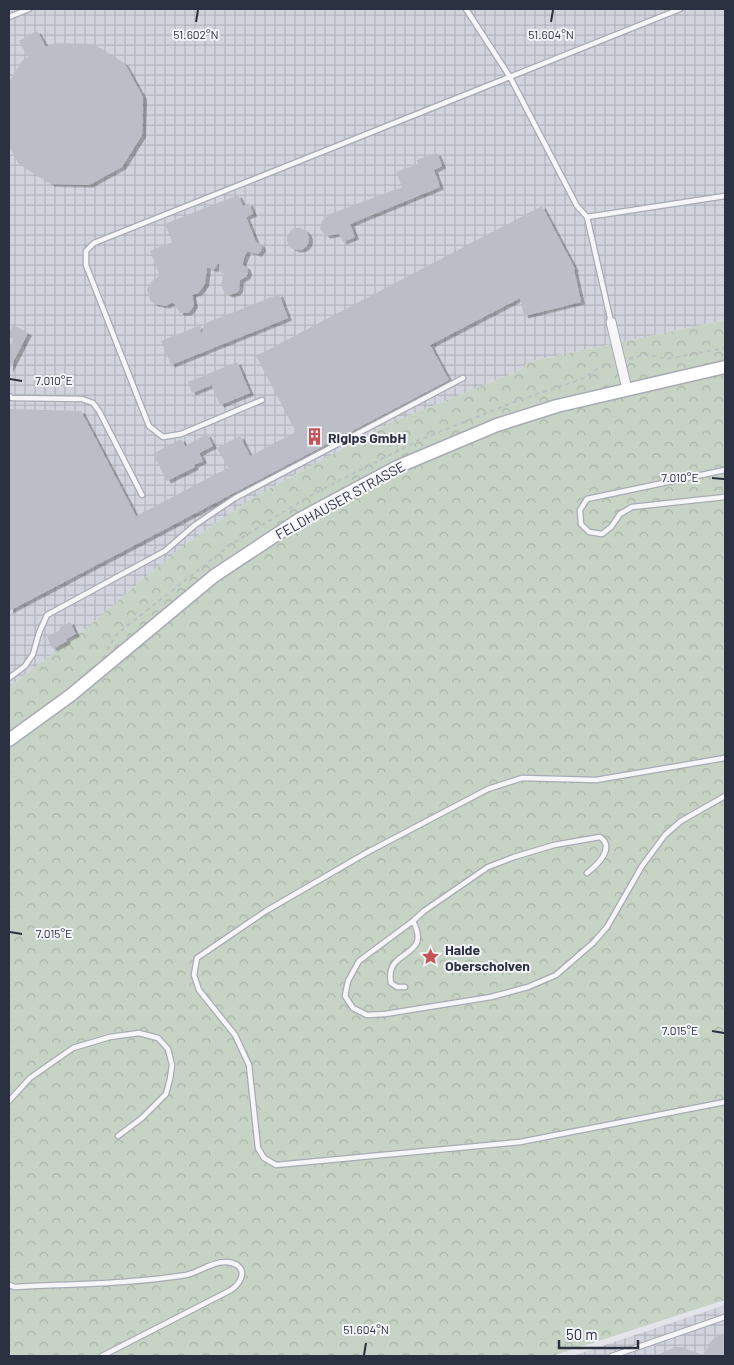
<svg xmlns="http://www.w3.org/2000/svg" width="734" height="1365" viewBox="0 0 734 1365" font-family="Barlow,sans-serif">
  <defs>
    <pattern id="industrial-grid" width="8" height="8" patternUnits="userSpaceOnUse" patternTransform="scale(1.25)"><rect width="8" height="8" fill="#d1d4dc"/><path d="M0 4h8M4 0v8" fill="none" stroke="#b4b6be"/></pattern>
    <pattern id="forest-crowns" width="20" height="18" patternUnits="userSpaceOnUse" patternTransform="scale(1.25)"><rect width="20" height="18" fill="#c7d3c5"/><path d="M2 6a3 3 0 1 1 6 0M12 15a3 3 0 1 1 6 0" fill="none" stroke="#abb6aa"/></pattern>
    <filter id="shadow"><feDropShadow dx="4" dy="2.5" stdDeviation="0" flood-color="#0004"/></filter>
  </defs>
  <rect width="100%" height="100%" fill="#e3e5ea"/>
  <path fill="url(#industrial-grid)" d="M9 9H725V320L528 362 521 370 388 424 251 499 186 544 143 579 88 627 9 687Z
    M725 1305V1356H572Z"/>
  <path fill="url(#forest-crowns)" d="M725 320V1300L552 1356H9V687L88 627 143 579 186 544 251 499 388 424 521 370 528 362Z"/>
  <path fill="#bbbec6" filter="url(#shadow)" d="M37 31 46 47 55 43 93 44 125 64 143 97 142 135 122 167 89 185 51 184 19 164 9 146V82L22 61 28 57 19 41Z
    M437 153 442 166 434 170 440 187 350 224 355 237 343 242 339 234 326 236 320 229 322 221 330 214 402 187 396 172 418 164 417 160Z
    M238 195 243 206 249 203 253 214 246 217 256 242 261 245 262 249 258 254 247 251 242 264 247 268 248 273 246 277 240 280 239 290 236 293 229 295 223 291 221 284 224 274 220 272 219 262 214 270 207 267 205 284 198 293 192 295 194 305 190 311 187 313H180L173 302 166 306 154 304 150 300 147 289 153 280 160 276 150 251 172 242 165 224Z
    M542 206 575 269 574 270 581 302 524 316 520 298 430 345 449 380 9 611V409L81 411 136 516 228 468 217 448 240 436 250 456 296 432 256 356Z
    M287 239a11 11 0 1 1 22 0a11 11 0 1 1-22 0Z
    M279 294 288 318 171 365 161 341 201 325 200 332 202 333 206 323Z
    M13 325 28 333 9 370V347L13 339 9 337V332Z
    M237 362 250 393 220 405 212 385 192 393 188 382Z
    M207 434 213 446 199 453 203 461 194 465 195 467 167 481 153 454 181 439 185 446Z
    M70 622 76 634 66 639 67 641 53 649 47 637 60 630 59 628Z
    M725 1333V1356H706V1351L710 1342 717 1336Z
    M676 1347H681L703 1355V1356H654Z"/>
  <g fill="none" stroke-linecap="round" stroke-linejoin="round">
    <defs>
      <path id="lane" d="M466 9 510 77 577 206 587 217 611 322
        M9 17 29 9
        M587 217 725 196
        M9 396 12 398 82 399 93 403 99 411 142 495
        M262 400 181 434 163 437 149 426 86 265V251L94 243 680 9
        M725 470 587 499 580 510 581 524 589 532 602 534 611 527 620 514 632 507 725 497
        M9 678 25 666 33 654 39 633 47 615 165 551 195 525 235 498 463 378
        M725 758 596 780 522 778 488 789 366 853 266 911 197 958 194 975 199 990 235 1035 249 1065 258 1148 264 1158 276 1165 520 1142 725 1102
        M413 921 359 961 348 981 345 996 353 1008 367 1015 385 1014 491 997 528 987 556 975 593 943 607 927 642 866 665 835 681 821 725 796
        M405 987H397L391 983C384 947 433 960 413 921L424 911 488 867 514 857 554 845 600 837C616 848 596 866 587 873
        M9 1101 30 1078 73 1048 110 1037 139 1033 158 1038 168 1049 172 1065 170 1079 166 1094 142 1118 118 1136
        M9 1285 15 1287C72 1284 130 1284 186 1275 201 1272 221 1255 237 1265 248 1273 238 1285 231 1290L102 1356
        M612 1356 725 1317"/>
      <path id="street" d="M611 322 627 389"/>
      <path id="secondary" d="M9 740 71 695 214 576 300 519 397 467 497 425 557 406 725 367"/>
    </defs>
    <use href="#lane" stroke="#a8abb4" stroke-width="7"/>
    <use href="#street" stroke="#a8abb4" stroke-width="11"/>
    <use href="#secondary" stroke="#a8abb4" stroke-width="15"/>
    <path stroke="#bdbfc5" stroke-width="2" stroke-dasharray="4 4" stroke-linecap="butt" d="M629 359 647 354 666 359 725 348
      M107 650 117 634 230 545 313 494 417 441 519 400 582 379 599 368 610 364"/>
    <use href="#lane" stroke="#f6f6f8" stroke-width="4.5"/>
    <use href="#street" stroke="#f6f6f8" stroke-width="9"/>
    <use href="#secondary" stroke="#fff" stroke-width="12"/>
  </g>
  <path fill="none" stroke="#2c3141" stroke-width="2" d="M196 22 198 10M551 22 553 10M10 379 22 381M712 478 724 479M10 932 22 934M712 1031 724 1033M364 1355 366 1343"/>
  <defs>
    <symbol id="building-bare" viewBox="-9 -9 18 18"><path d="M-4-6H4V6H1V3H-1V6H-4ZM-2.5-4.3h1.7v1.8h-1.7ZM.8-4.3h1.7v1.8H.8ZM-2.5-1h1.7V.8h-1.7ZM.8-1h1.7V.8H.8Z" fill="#c35459" stroke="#f3f4f7" stroke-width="2.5" paint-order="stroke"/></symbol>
    <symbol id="sight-bare" viewBox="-9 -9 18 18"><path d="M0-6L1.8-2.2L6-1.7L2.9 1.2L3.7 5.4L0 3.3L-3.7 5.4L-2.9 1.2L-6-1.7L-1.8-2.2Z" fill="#c35459" stroke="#f3f4f7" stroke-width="2.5" paint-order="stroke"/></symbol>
  </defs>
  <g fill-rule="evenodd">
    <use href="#building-bare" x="302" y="424" width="25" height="25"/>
    <use href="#sight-bare" x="418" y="944" width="25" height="25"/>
  </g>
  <g text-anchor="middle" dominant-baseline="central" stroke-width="4" stroke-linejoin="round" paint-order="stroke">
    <g font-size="14" font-weight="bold" fill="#2c3141" stroke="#f3f4f7" text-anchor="start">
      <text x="328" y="437">Rigips GmbH</text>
      <text x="445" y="949">Halde<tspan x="445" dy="16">Oberscholven</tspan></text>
    </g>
    <g font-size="14" fill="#2c3141" stroke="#f3f4f7">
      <text transform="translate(340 500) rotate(-29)">FELDHAUSER STRASSE</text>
    </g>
  </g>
  <g font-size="12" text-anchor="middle" fill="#2c3141" stroke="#f3f4f7" stroke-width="4" stroke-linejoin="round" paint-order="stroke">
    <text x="196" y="39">51.602°N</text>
    <text x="551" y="39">51.604°N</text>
    <text x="54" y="385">7.010°E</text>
    <text x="680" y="482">7.010°E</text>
    <text x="54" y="938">7.015°E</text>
    <text x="680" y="1035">7.015°E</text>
    <text x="366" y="1334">51.604°N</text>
  </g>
  <rect width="734" height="1365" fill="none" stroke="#2c3141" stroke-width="20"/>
  <path d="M559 1340v8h79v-8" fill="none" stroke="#2c3141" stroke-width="2.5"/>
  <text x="566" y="1340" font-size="15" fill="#2c3141" stroke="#f3f4f7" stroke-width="4" paint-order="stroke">50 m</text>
</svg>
